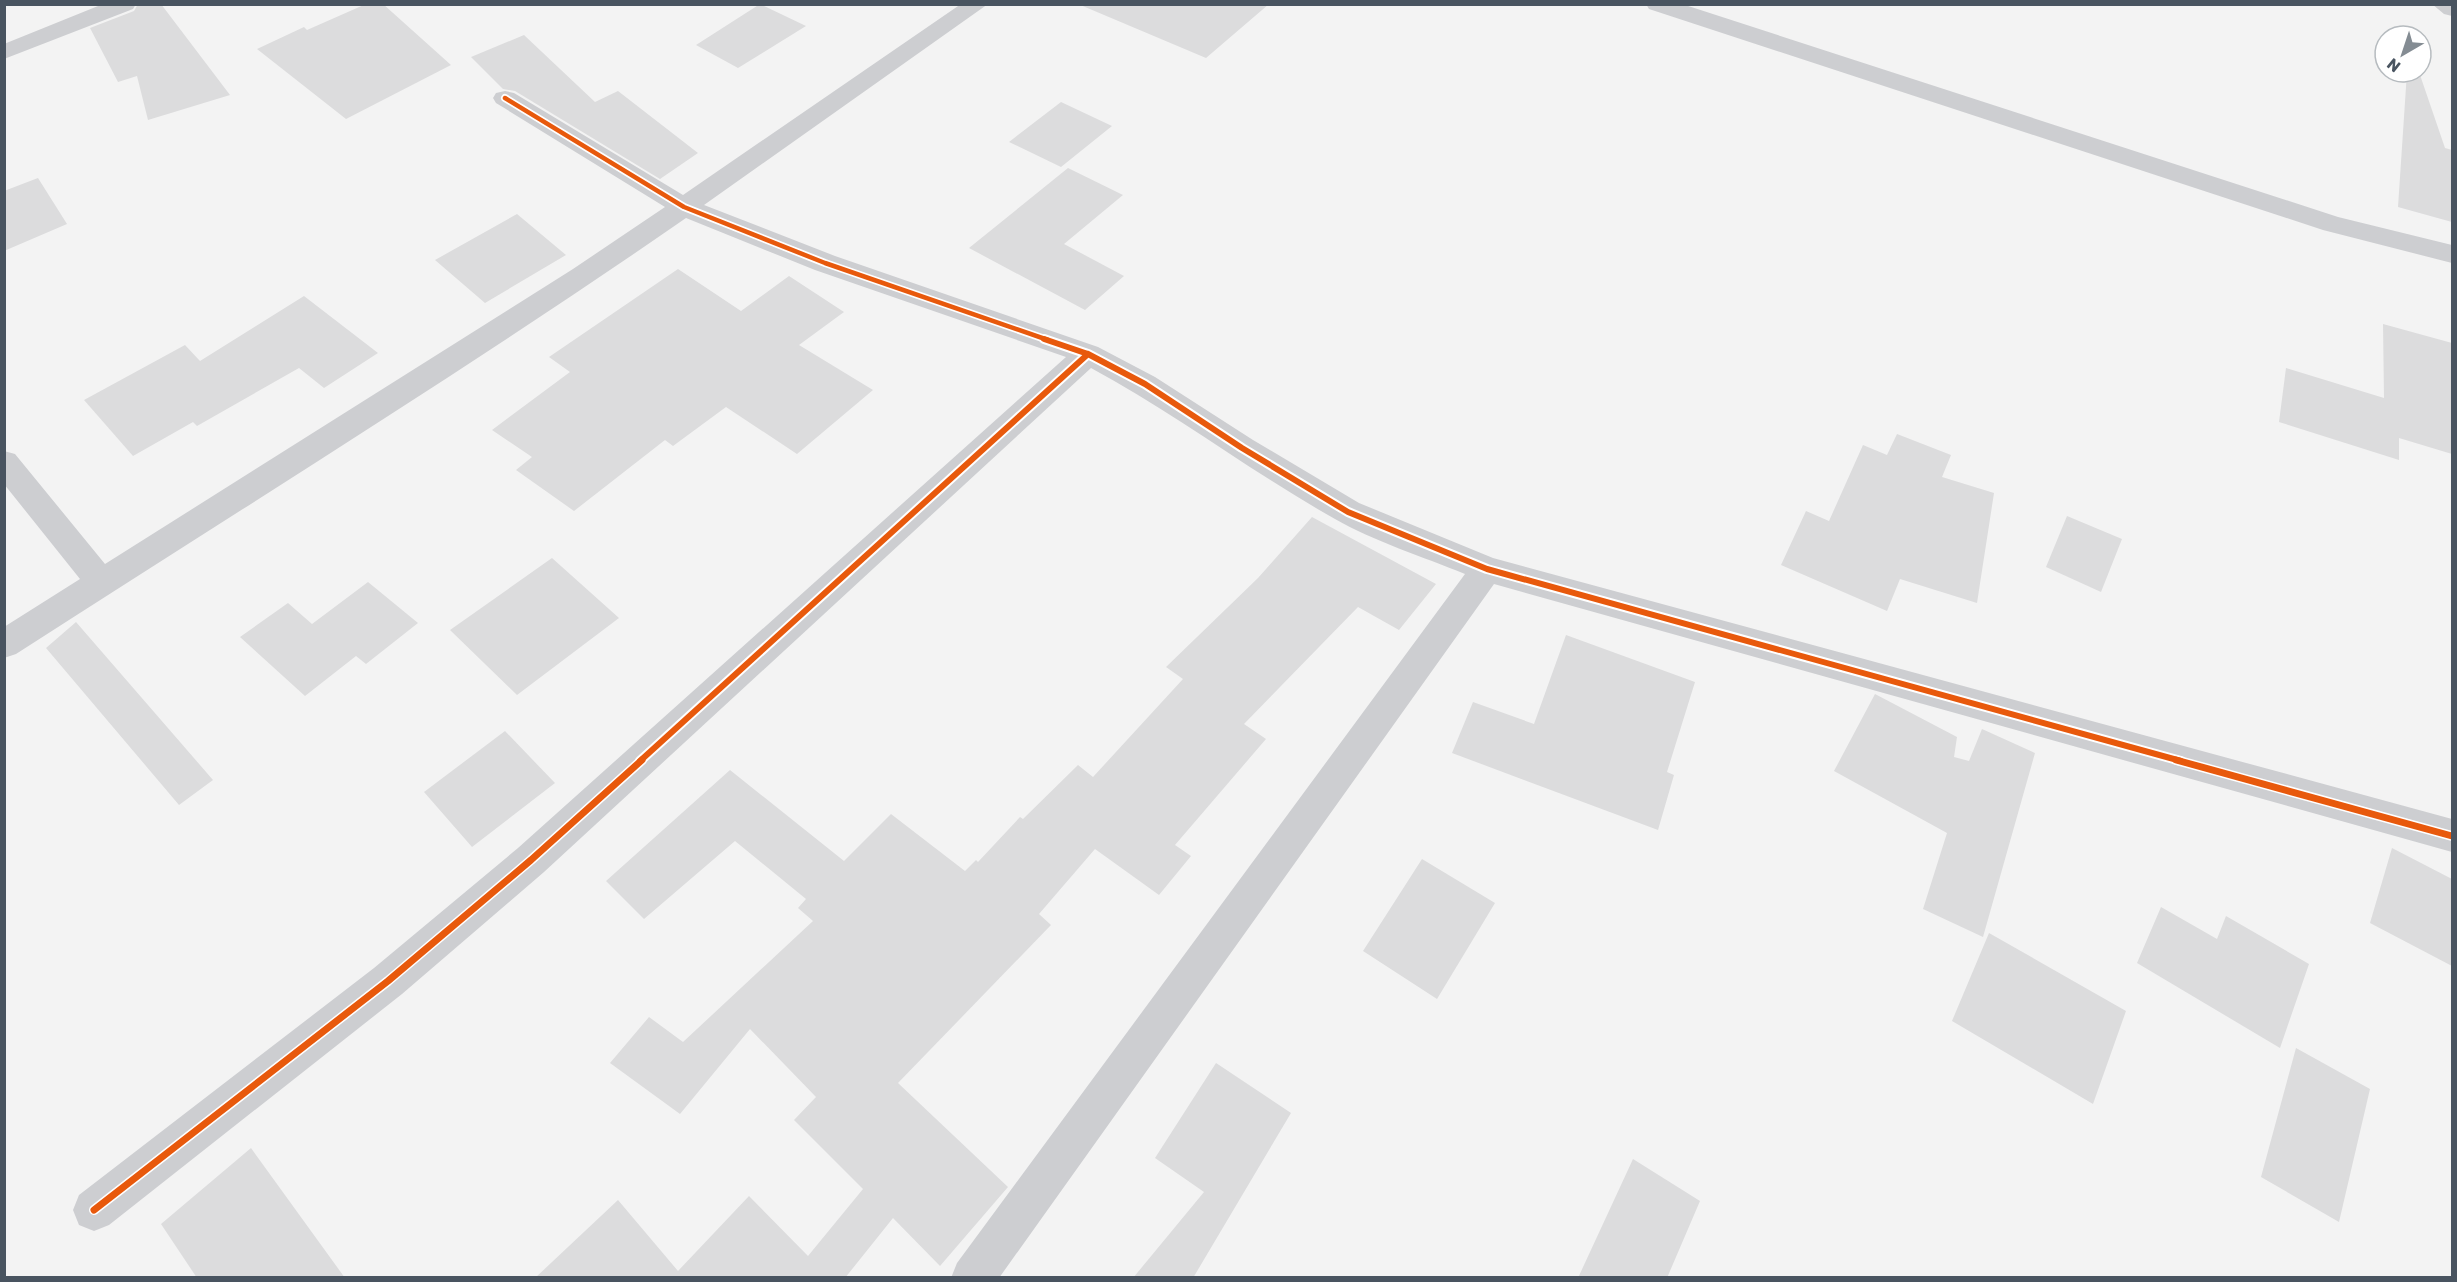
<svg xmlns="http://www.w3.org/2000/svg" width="2457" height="1282" viewBox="0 0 2457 1282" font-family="Rubik,sans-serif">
  <rect width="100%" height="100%" fill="#f3f3f3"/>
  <path fill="#dcdcdd" d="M138 4H161L230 95 148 120 137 76 118 82 90 28 134 11Z
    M366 4H383L451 65 346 119 257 49 304 27 307 30Z
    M760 4 806 26 738 68 696 45Z
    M1078 4H1269L1206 58Z
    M524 35 595 102 618 91 698 153 660 179 515 91 503 89 471 57Z
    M2407 72H2419L2445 148 2452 150V222L2398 207Z
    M1061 102 1112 126 1061 167 1009 142Z
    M1068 168 1123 195 1064 244 1124 276 1085 310 969 248Z
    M38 178 67 224 4 251V191Z
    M517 214 566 255 485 303 435 260Z
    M678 269 741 311 789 276 844 312 799 345 873 390 797 454 726 407 673 446 665 440 574 511 516 470 532 457 492 430 570 372 549 357Z
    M304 296 378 353 324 388 299 368 197 426 193 422 133 456 84 400 185 345 200 361Z
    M2383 324 2452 343V454L2399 438V460L2279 422 2286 368 2384 398Z
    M1897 434 1951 455 1942 477 1994 493 1977 603 1900 579 1887 611 1781 565 1806 511 1829 521 1863 445 1887 455Z
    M2067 516 2122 539 2101 592 2046 567Z
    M1312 517 1436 584 1399 630 1358 607 1244 724 1266 739 1175 845 1191 856 1159 895 1095 849 1039 914 1051 925 898 1083 1008 1187 940 1266 893 1218 845 1278H535L618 1200 678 1271 749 1196 808 1256 863 1189 794 1120 816 1097 750 1029 680 1114 610 1063 649 1017 683 1042 813 921 798 908 806 899 735 841 644 919 606 881 730 770 844 861 891 814 965 871 976 860 978 862 1020 817 1023 819 1078 765 1093 777 1183 679 1166 667 1258 578Z
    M552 558 619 618 517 695 450 630Z
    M368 582 418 623 366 664 356 656 305 696 240 637 288 603 312 624Z
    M76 622 213 780 179 805 46 648Z
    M1566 635 1695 682 1667 772 1674 775 1658 830 1452 753 1473 702 1534 724Z
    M1875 694 1957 737 1954 757 1969 761 1982 729 2035 753 1983 937 1923 909 1947 833 1834 771Z
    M505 731 555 783 472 847 424 792Z
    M2392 848 2452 879V966L2370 923Z
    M1422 859 1495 903 1437 999 1363 951Z
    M2161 907 2217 939 2226 916 2309 964 2280 1048 2137 963Z
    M1989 933 2126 1011 2093 1104 1952 1021Z
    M2296 1048 2370 1089 2339 1222 2261 1177Z
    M1216 1063 1291 1113 1193 1278H1133L1204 1192 1155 1158Z
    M251 1148 345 1278H197L161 1224Z
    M1633 1159 1700 1201 1667 1278H1578Z"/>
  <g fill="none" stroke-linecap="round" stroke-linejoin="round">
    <path fill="#cdced1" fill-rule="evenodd" d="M103 4H136L133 9 4 59V44Z
      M961 4H988L704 205 835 256 1098 347 1155 377 1253 440 1359 503 1493 558 2452 819V852L1494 584 999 1278H951L957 1263 1465 574C1424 557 1373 541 1335 519 1251 472 1175 413 1091 368L544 872 402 994 109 1225 94 1231 79 1225 73 1210 79 1195 374 968 518 848 1066 357 815 270 686 218C467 370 239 510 16 654L4 658V627L80 579 4 484V451L15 454 105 564 573 269 665 207 496 103 493 98 496 93 505 91 514 93 683 195Z
      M1646 4H1682L2338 217 2452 245V263L2323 230 1649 9Z
      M2432 4H2452V16L2444 14Z"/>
    <defs>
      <path id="cycleway-far2" d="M505 98 684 207 825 263 1048 340"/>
      <path id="cycleway-far1" d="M1044 339 1088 354 1145 384 1242 448 1348 512 1487 569 2181 761
        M640 761 1088 354"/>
      <path id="cycleway" d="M2176 760 2452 836
        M94 1210 388 981 531 860 642 760"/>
    </defs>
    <use href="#cycleway-far2" stroke="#fff" stroke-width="8"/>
    <use href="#cycleway-far1" stroke="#fff" stroke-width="10"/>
    <use href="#cycleway" stroke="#fff" stroke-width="10"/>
    <use href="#cycleway-far2" stroke="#e8590c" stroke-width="4.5"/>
    <use href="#cycleway-far1" stroke="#e8590c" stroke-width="6"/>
    <use href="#cycleway" stroke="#e8590c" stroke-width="7"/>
  </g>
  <rect width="2457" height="1282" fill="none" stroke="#495460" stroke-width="12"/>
  <g transform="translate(2403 54) rotate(219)"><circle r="28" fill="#ffffff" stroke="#b6bbbf" stroke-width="1.5"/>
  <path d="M0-4.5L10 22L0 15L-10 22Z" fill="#848c93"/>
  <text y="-9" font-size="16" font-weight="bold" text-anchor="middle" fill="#495460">N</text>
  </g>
</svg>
